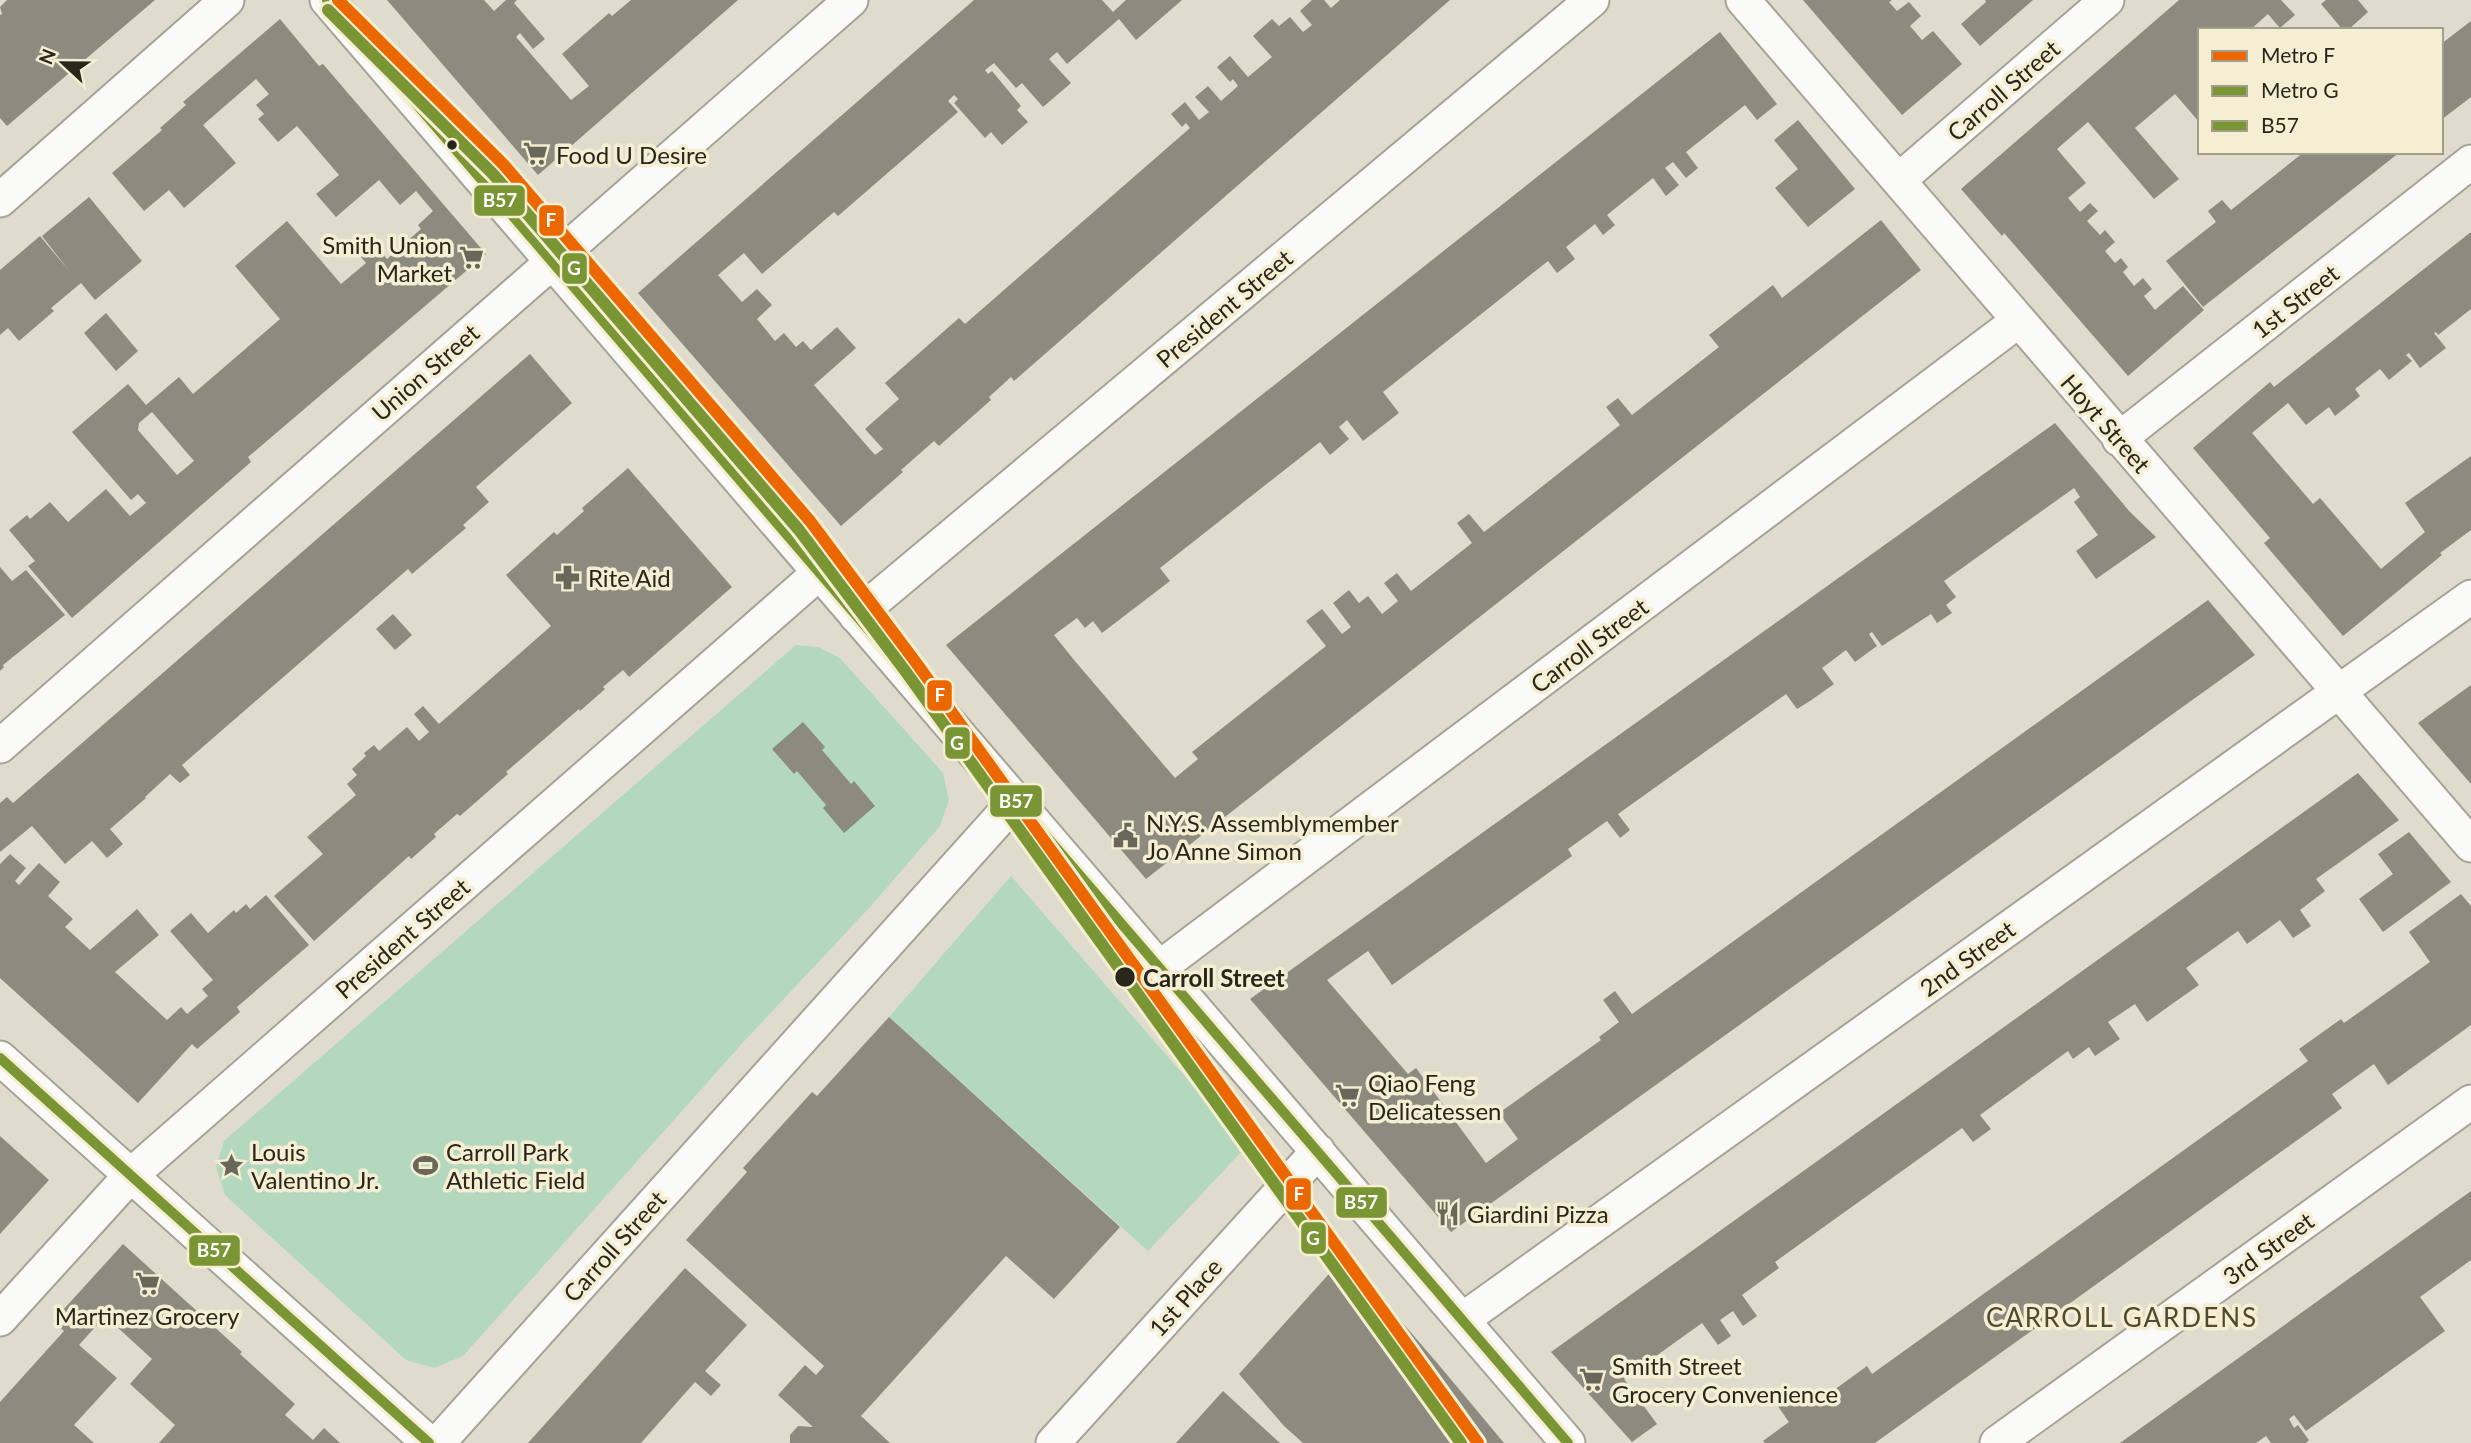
<svg xmlns="http://www.w3.org/2000/svg" width="2471" height="1443" viewBox="0 0 2471 1443" font-family="Lato,sans-serif">
  <rect width="100%" height="100%" fill="#e0dccd"/>
  <path fill="#b3d8be" d="M796 645 818 647 840 658 943 773 949 800 940 826 871 906 748 1037 463 1356 434 1368 406 1360 225 1195 216 1167 224 1141Z
    M1011 876 1246 1147 1148 1251 889 1017Z"/>
  <path fill="#8d8a7f" fill-rule="evenodd" d="M7 0H155L7 126 0 118V15L2 14 0 7Z
    M387 0H484L494 11 506 0H517L514 3 545 39 533 49 520 33 516 37 571 100 589 86 562 54 609 13 612 16 631 0H738L538 175Z
    M974 0H1102L1113 12 1126 0H1182L1136 40 1119 19 1067 64 1057 52 1049 59 1071 83 1043 107 1022 83 1016 88 994 63 985 70 988 74 992 71 1021 106 1017 110 1028 122 1002 145 991 132 985 138 954 103 958 99 954 95 948 101 958 112 838 216 834 212 762 274 744 253 718 275 742 302 757 289 772 305 757 319 775 341 784 333 796 347 803 341 811 350 837 327 856 348 814 385 875 455 883 449 865 429 899 399 885 383 959 318 965 324 1190 128 1186 123 1182 127 1171 114 1185 102 1199 120 1209 112 1195 97 1208 86 1221 101 1238 86 1233 79 1230 82 1217 67 1230 56 1248 77 1272 57 1253 36 1272 19 1279 26 1290 17 1303 32 1312 25 1300 11 1312 0H1324L1331 8 1340 0H1450L1014 381 1011 377 989 397 991 400 939 446 934 441 901 470 903 472 841 526 638 293Z
    M1803 0H1892L1889 2 1897 11 1909 2 1921 16 1910 26 1922 40 1933 31 1962 64 1902 115Z
    M1985 0H2033L1980 46 1961 24 1986 2Z
    M2179 0H2281L2295 15 2280 28 2268 14 2250 30H2200V123L2175 94 2135 128 2179 179 2154 199 2088 122 2057 149 2086 183 2068 198 2080 212 2090 203 2098 211 2087 221 2100 235 2105 230 2115 242 2105 251 2115 263 2121 258 2128 267 2123 272 2134 286 2143 278 2152 289 2144 296 2155 310 2183 286 2204 310 2128 376 2004 233 2002 236 1961 189Z
    M2326 0H2358L2368 12 2348 30H2343L2321 4Z
    M280 19 319 66 323 64 486 254 248 457 251 462 72 618 28 566 35 561 9 530 27 515 30 519 50 502 68 522 106 489 130 516 146 503 138 494 131 500 72 432 128 384 146 405 179 377 193 394 280 319 235 266 287 221 341 284 366 263 356 251 370 239 387 259 421 229 418 225 433 211 416 191 400 205 379 180 336 217 316 194 339 175 297 126 278 142 258 119 264 114 256 105 269 94 256 79 203 125 236 163 184 208 169 190 144 211 112 173 162 130 160 128 186 105 183 102ZM152 412 194 461 177 475 138 430 139 423Z
    M2471 21V97L2441 120V44Z
    M1720 32 1777 104 1757 120 1745 105 1686 152 1698 168 1686 178 1673 162 1665 168 1679 185 1666 196 1653 178 1607 215 1615 225 1603 235 1595 224 1566 247 1575 259 1557 273 1548 261 1383 392 1399 413 1363 441 1347 420 1339 427 1349 439 1330 455 1320 442 1160 568 1170 581 1102 633 1093 621 1085 628 1077 618 1054 635 1074 660 1175 778 1198 759 1192 752 1326 646 1306 621 1322 609 1342 634 1351 627 1333 603 1349 590 1359 603 1368 596 1382 614 1398 601 1384 583 1397 573 1411 591 1472 543 1457 523 1469 514 1484 532 1497 522 1620 425 1606 407 1618 398 1632 415 1719 347 1709 335 1773 285 1782 298 1881 220 1921 270 1146 879 946 645Z
    M1798 120 1855 189 1808 227 1775 188 1798 169 1774 140Z
    M2304 152H2400L2203 307 2166 261 2216 222 2208 211 2222 200 2231 210Z
    M89 197 142 261 95 300 81 283 51 308 54 311 19 341 8 328 0 335V270L40 236 70 272 42 236Z
    M2471 232V309L2438 335 2436 332 2434 333 2446 348 2420 368 2409 353 2406 355 2412 361 2389 380 2380 369 2355 389 2360 396 2335 416 2329 407 2306 425 2288 403 2252 433 2313 504 2320 498 2381 569 2425 532 2405 503 2471 456V530L2440 553 2442 555 2343 636 2264 543 2270 538 2193 448 2270 382 2274 387Z
    M106 313 138 351 116 371 84 333Z
    M530 354 572 403 476 487 489 502 463 525 466 528 412 574 408 569 182 765 190 775 180 783 170 774 145 797 146 798 110 829 123 844 107 858 92 841 65 864 32 826 0 852V803L7 797 13 803Z
    M2055 423 2130 512 2156 537 2096 579 2076 551 2098 535 2074 502 2080 497 2074 488 1944 581 1956 597 1946 605 1952 613 1937 623 1931 614 1882 646 1872 632 1869 634 1877 646 1855 662 1846 650 1822 668 1834 684 1810 701 1797 709 1786 694 1618 814 1630 830 1620 838 1607 821 1568 849 1572 856 1392 985 1368 951 1327 980 1408 1074 1416 1068 1486 1163 1518 1139 1499 1113 1601 1040 1599 1037 1619 1022 1603 1000 1615 991 1632 1014 2208 600 2255 655 1451 1232 1250 999Z
    M628 468 732 587 629 677 623 670 603 687 605 689 580 711 579 709 506 772 508 774 460 816 457 814 434 834 436 837 411 859 409 856 314 941 274 896 323 854 307 837 356 795 347 784 357 775 352 769 366 756 364 753 374 745 379 751 407 727 419 741 429 732 414 714 423 706 439 724 551 626 506 575 554 532 557 535 584 511 582 508Z
    M0 567 12 581 26 570 65 615 3 665 4 667 0 671Z
    M393 614 412 635 395 650 376 629Z
    M2471 685V784L2418 723Z
    M803 722 825 747 822 750 851 784 854 781 875 806 844 833 823 808 826 805 797 771 794 774 772 749Z
    M2358 773 2399 820 2316 879 2325 891 2300 910 2311 926 2293 938 2280 920 2247 944 2238 931 2186 968 2199 985 2172 1004 2147 1022 2135 1004 2108 1022 2120 1039 2095 1056 2089 1047 2073 1059 2068 1051 1980 1115 1991 1129 1973 1142 1962 1128 1775 1262 1779 1268 1742 1295 1757 1316 1743 1326 1733 1311 1720 1320 1731 1336 1718 1345 1702 1323 1624 1379 1657 1424 1632 1442 1551 1352Z
    M2409 832 2451 882 2383 932 2359 899 2393 874 2378 854Z
    M10 854 26 868 15 881 19 885 39 863 60 882 48 896 73 919 65 927 90 950 137 909 159 935 115 972 167 1020 181 1007 187 1014 208 996 202 989 213 980 170 931 191 913 208 933 234 910 236 913 246 904 250 909 266 895 309 945 237 1007 240 1012 197 1049 192 1044 138 1103 0 978V864Z
    M2461 894 2471 906V1025L2388 1085 2374 1064 2332 1094 2342 1108 1875 1443H1765L1763 1441 1789 1422 1777 1405 1799 1389 1812 1406 1867 1366 1872 1374 2308 1061 2299 1049 2341 1019 2344 1023 2430 962 2409 932Z
    M889 1017 1120 1227 1054 1299 1006 1256 861 1416 890 1443H790V1435L798 1426 813 1427 778 1395 805 1365 816 1375 824 1366 686 1240 747 1172 743 1168 812 1092 817 1096Z
    M0 1136 49 1180 0 1234Z
    M2471 1191V1260L2420 1297 2445 1331 2306 1431 2294 1415 2289 1419 2294 1428 2298 1425 2309 1440 2306 1443H2271L2266 1436 2256 1443H2120Z
    M123 1244 242 1352 240 1354 295 1404 285 1415 313 1440 324 1428 340 1443H159L175 1425 130 1384 152 1359 105 1316 79 1345 117 1378 74 1425 94 1443H0V1402L64 1331 53 1321Z
    M1345 1256 1438 1364 1504 1443H1303L1284 1426 1239 1374Z
    M685 1268 747 1325 705 1371 721 1385 711 1396 695 1382 641 1443H528Z
    M1223 1391 1280 1443H1176Z"/>
  <g fill="none" stroke-linecap="round" stroke-linejoin="round">
    <defs>
      <path id="minor" d="M327 0 1568 1443
        M1743 0 2471 845
        M1899 180 2107 0
        M0 200 227 0
        M2119 439 2471 162
        M856 616 1592 0
        M0 746 851 0
        M1159 968 2018 321
        M0 1058 429 1443
        M0 1319 130 1176 819 573
        M1462 1320 2471 597
        M438 1443 1016 800
        M1053 1443 1318 1151
        M1997 1443 2471 1102"/>
    </defs>
    <use href="#minor" stroke="#a5a296" stroke-width="37"/>
    <use href="#minor" stroke="#fafaf8" stroke-width="33"/>
    <defs>
      <path id="bus-1" d="M327 0 1568 1443
        M0 1058 429 1443"/>
    </defs>
    <use href="#bus-1" stroke="#f5eed2" stroke-width="16"/>
    <use href="#bus-1" stroke="#799534" stroke-width="10"/>
    <defs>
      <path id="metro-1" d="M338 0 503 164 810 521 917 664 1478 1443"/>
      <path id="metro-2" d="M328 10 493 174 799 530 906 672 1461 1443"/>
    </defs>
    <use href="#metro-1" stroke="#f5eed2" stroke-width="18"/>
    <use href="#metro-2" stroke="#f5eed2" stroke-width="18"/>
    <use href="#metro-1" stroke="#eb6800" stroke-width="12"/>
    <use href="#metro-2" stroke="#799534" stroke-width="12"/>
  </g>
  <defs>
    <symbol id="supermarket-bare" viewBox="-9 -9 18 18"><path d="M-6-5.5h2.5l.6 2H6L4.5 2H-2.5L-4.4-4H-6ZM-1.5 3.2a1.3 1.3 0 1 0 .1 0ZM3 3.2a1.3 1.3 0 1 0 .1 0Z" fill="#69665a" stroke="#f5eed2" stroke-width="2.5" paint-order="stroke"/></symbol>
    <symbol id="pharmacy-bare" viewBox="-9 -9 18 18"><path d="M-2-6h4v4h4v4h-4v4h-4v-4h-4v-4h4Z" fill="#69665a" stroke="#f5eed2" stroke-width="2.5" paint-order="stroke"/></symbol>
    <symbol id="civic-bare" viewBox="-9 -9 18 18"><path d="M-.6-6.5H3V-4.5H.6V-3L4-1V1h2V6H-6V1h2V-1L-.6-3ZM-1.2 2.5V6h2.4V2.5Z" fill="#69665a" stroke="#f5eed2" stroke-width="2.5" paint-order="stroke"/></symbol>
    <symbol id="sight-bare" viewBox="-9 -9 18 18"><path d="M0-6L1.8-2.2L6-1.7L2.9 1.2L3.7 5.4L0 3.3L-3.7 5.4L-2.9 1.2L-6-1.7L-1.8-2.2Z" fill="#69665a" stroke="#f5eed2" stroke-width="2.5" paint-order="stroke"/></symbol>
    <symbol id="stadium-bare" viewBox="-9 -9 18 18"><path d="M0-5a6.5 5 0 1 0 0 10a6.5 5 0 1 0 0-10ZM-3.5-1.8h7v3.6h-7Z" fill="#69665a" stroke="#f5eed2" stroke-width="2.5" paint-order="stroke"/></symbol>
    <symbol id="restaurant-bare" viewBox="-9 -9 18 18"><path d="M-5-6h1v4h1v-4h1v4h1v-4h1v5L-1.5 .5V6h-2V.5L-5-1ZM5-6V6H3V1.5H1.5Q1.5-4 5-6Z" fill="#69665a" stroke="#f5eed2" stroke-width="2.5" paint-order="stroke"/></symbol>
  </defs>
  <g fill-rule="evenodd">
    <use href="#supermarket-bare" x="518" y="136" width="35" height="35"/>
    <use href="#supermarket-bare" x="454" y="240" width="35" height="35"/>
    <use href="#pharmacy-bare" x="550" y="560" width="35" height="35"/>
    <use href="#civic-bare" x="1108" y="818" width="35" height="35"/>
    <use href="#supermarket-bare" x="1330" y="1078" width="35" height="35"/>
    <use href="#sight-bare" x="214" y="1148" width="35" height="35"/>
    <use href="#stadium-bare" x="408" y="1148" width="35" height="35"/>
    <use href="#restaurant-bare" x="1430" y="1196" width="35" height="35"/>
    <use href="#supermarket-bare" x="130" y="1266" width="35" height="35"/>
    <use href="#supermarket-bare" x="1574" y="1362" width="35" height="35"/>
  </g>
  <g fill="#29271c" stroke="#f5eed2" stroke-width="2.5">
    <circle cx="452" cy="145" r="6"/>
    <circle cx="1125" cy="977" r="11"/>
  </g>
  <g text-anchor="middle" dominant-baseline="central" stroke-width="7" stroke-linejoin="round" paint-order="stroke">
    <g font-size="24" fill="#29271c" stroke="#f5eed2">
      <text transform="translate(2003 90) rotate(-41)">Carroll Street</text>
      <text transform="translate(2295 301) rotate(-38)">1st Street</text>
      <text transform="translate(1224 308) rotate(-40)">President Street</text>
      <text transform="translate(425 372) rotate(-41)">Union Street</text>
      <text transform="translate(2106 423) rotate(49)">Hoyt Street</text>
      <text transform="translate(1589 645) rotate(-37)">Carroll Street</text>
      <text transform="translate(402 938) rotate(-41)">President Street</text>
      <text transform="translate(1967 958) rotate(-36)">2nd Street</text>
      <text transform="translate(614 1246) rotate(-48)">Carroll Street</text>
      <text transform="translate(2268 1248) rotate(-36)">3rd Street</text>
      <text transform="translate(1185 1297) rotate(-48)">1st Place</text>
    </g>
    <g font-size="24" fill="#29271c" stroke="#f5eed2" text-anchor="start">
      <text x="556" y="154">Food U Desire</text>
      <text x="452" y="244" text-anchor="end">Smith Union<tspan x="452" dy="28">Market</tspan></text>
      <text x="588" y="577">Rite Aid</text>
      <text x="1146" y="822">N.Y.S. Assemblymember<tspan x="1146" dy="28">Jo Anne Simon</tspan></text>
      <text x="1368" y="1082">Qiao Feng<tspan x="1368" dy="28">Delicatessen</tspan></text>
      <text x="251" y="1151">Louis<tspan x="251" dy="28">Valentino Jr.</tspan></text>
      <text x="446" y="1151">Carroll Park<tspan x="446" dy="28">Athletic Field</tspan></text>
      <text x="1467" y="1213">Giardini Pizza</text>
      <text x="147" y="1315" text-anchor="middle">Martinez Grocery</text>
      <text x="1612" y="1365">Smith Street<tspan x="1612" dy="28">Grocery Convenience</tspan></text>
    </g>
    <g font-size="24" font-weight="bold" fill="#29271c" stroke="#f5eed2" text-anchor="start">
      <text x="1143" y="977">Carroll Street</text>
    </g>
    <g font-size="26" letter-spacing="2" fill="#4f4931" stroke="#f5eed2">
      <text x="2122" y="1317">CARROLL GARDENS</text>
    </g>
  </g>
  <g stroke="#f5eed2" stroke-width="2.5">
    <rect x="473" y="184" width="53" height="33" rx="7" fill="#799534"/>
    <rect x="538" y="204" width="27" height="33" rx="7" fill="#eb6800"/>
    <rect x="561" y="252" width="27" height="33" rx="7" fill="#799534"/>
    <rect x="926" y="679" width="27" height="33" rx="7" fill="#eb6800"/>
    <rect x="944" y="726" width="27" height="34" rx="7" fill="#799534"/>
    <rect x="989" y="784" width="54" height="34" rx="7" fill="#799534"/>
    <rect x="1285" y="1177" width="27" height="34" rx="7" fill="#eb6800"/>
    <rect x="1335" y="1186" width="53" height="33" rx="7" fill="#799534"/>
    <rect x="1300" y="1221" width="27" height="34" rx="7" fill="#799534"/>
    <rect x="188" y="1234" width="53" height="33" rx="7" fill="#799534"/>
  </g>
  <g font-size="19" text-anchor="middle" font-weight="bold" fill="#fff">
    <text x="500" y="207">B57</text>
    <text x="551" y="227">F</text>
    <text x="574" y="275">G</text>
    <text x="940" y="702">F</text>
    <text x="957" y="750">G</text>
    <text x="1016" y="808">B57</text>
    <text x="1299" y="1201">F</text>
    <text x="1361" y="1209">B57</text>
    <text x="1313" y="1245">G</text>
    <text x="214" y="1257">B57</text>
  </g>
  <rect x="2198" y="28" width="245" height="126" fill="#f5eed2" stroke="#a39e89" stroke-width="2"/>
  <rect x="2212" y="51" width="35" height="10" fill="#eb6800" stroke="#a39e89" stroke-width="2"/>
  <text x="2261" y="63" font-size="21" fill="#29271c">Metro F</text>
  <rect x="2212" y="86" width="35" height="10" fill="#799534" stroke="#a39e89" stroke-width="2"/>
  <text x="2261" y="98" font-size="21" fill="#29271c">Metro G</text>
  <rect x="2212" y="121" width="35" height="10" fill="#799534" stroke="#a39e89" stroke-width="2"/>
  <text x="2261" y="133" font-size="21" fill="#29271c">B57</text>
  <g transform="translate(63 63) rotate(292)" stroke="#f5eed2" stroke-width="5" paint-order="stroke">
  <path d="M0-5L12 26L0 18L-12 26Z" fill="#29271c"/>
  <text y="-10" font-size="19" font-weight="bold" text-anchor="middle" fill="#29271c">N</text>
  </g>
</svg>
